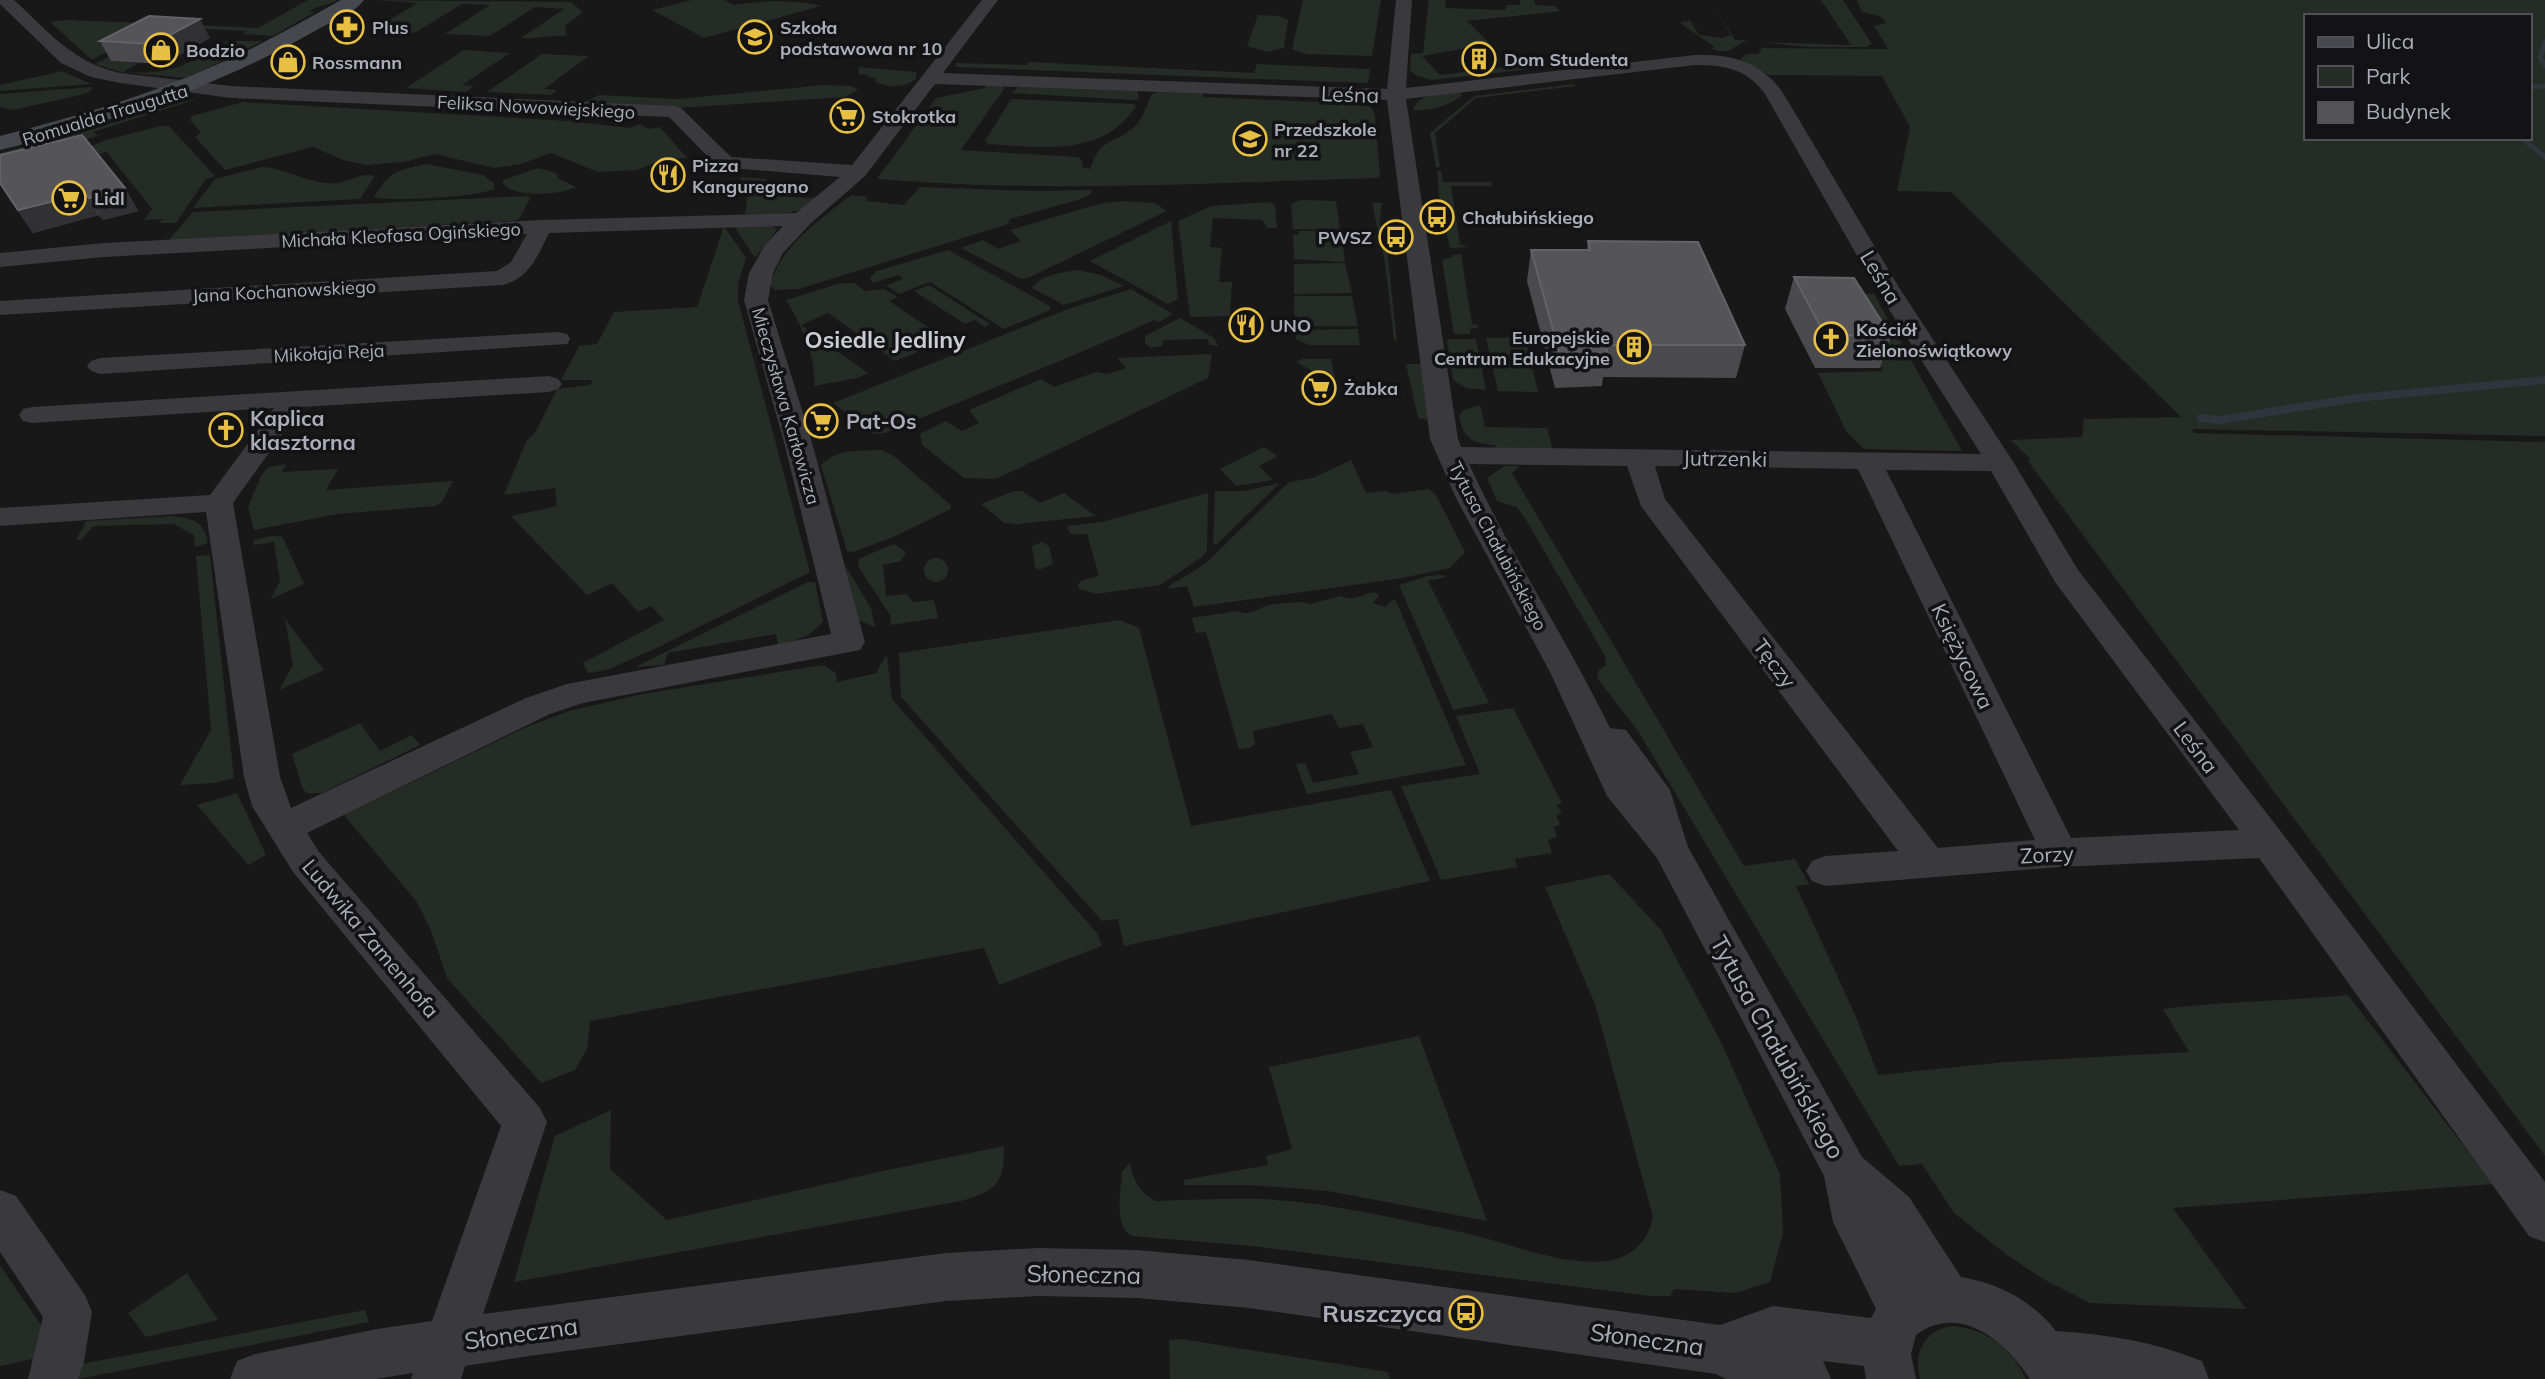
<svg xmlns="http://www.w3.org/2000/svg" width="2545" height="1379" viewBox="0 0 2545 1379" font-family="Mulish,sans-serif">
  <rect width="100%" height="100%" fill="#181819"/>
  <path fill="#242c25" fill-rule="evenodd" d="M308 0H337C327 6 319 5 309 11L315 12 273 36 243 34 247 31 168 27 174 24 258 28Z
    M374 0 571 2 583 12 565 26 567 36C550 35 538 39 521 38L564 9 535 7 490 36 445 34 490 5 462 4 414 33 370 31 418 3Z
    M692 0H724L734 5C760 0 796 0 821 6L704 38 652 10Z
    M1303 0H1381L1372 56 1306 54 1292 49Z
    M1429 0H1445L1446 8 1505 10 1507 5H1520V0H1534L1536 5 1554 6 1561 11 1467 21 1490 44 1422 56 1440 75 1526 64 1531 69 1432 80 1417 76 1410 70 1411 54 1423 53Z
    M1711 0 1735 40H1747C1733 47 1726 57 1711 48L1715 47 1680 23 1690 20 1699 35 1721 38 1731 35Z
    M1821 0H1843L1872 44 1867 47H1809L1759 42 1851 45Z
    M1857 0H2545V436L2192 429 2194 433 2545 442V1156L2028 461 2030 459 2011 440 2082 437 2084 419 2181 417 1951 192 1897 191 1910 127 1882 76 1769 75 1740 60 1746 54H1758L1762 48 1888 49 1874 26 1886 23 1881 17 1861 11ZM2305 16H2529V138H2305Z
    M1258 15 1278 16 1288 20 1284 48 1267 52 1247 46Z
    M66 20 142 23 149 29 92 60 50 22Z
    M151 36 113 61 139 63 124 72C173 75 186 65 227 42L220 41H263L187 78 121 72 95 64Z
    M464 50 510 53 462 85 474 86 466 92 406 88Z
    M542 54 589 56 544 89 557 90 551 95 487 92Z
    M1029 62 1254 73 1257 64 1370 69 1368 83H1364L955 67 956 63 1027 65Z
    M859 67 916 72V79C904 88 888 88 875 82L876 78 868 77 869 75 858 74Z
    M62 71 91 84 0 91V85Z
    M989 82 1003 85 1004 89 961 150 1078 157 1082 161 1083 168 1090 169C1101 137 1111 145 1132 129 1142 121 1147 106 1151 95L1160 90 1203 93V97L1366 104 1373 109 1375 116 1380 176 1377 178C1210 183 1043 193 877 179L936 98 985 88Z
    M1573 84 1576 86 1476 98 1435 133 1440 167H1436L1430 133 1474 96Z
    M824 85 852 86 858 90 845 97 664 109 582 103 599 95 677 99Z
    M1020 85 1138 91V99L1134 100 1012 93Z
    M91 87 92 90 84 94 13 110 0 107V94Z
    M1456 91 1463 95C1449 106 1430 111 1413 110 1418 93 1440 94 1456 91Z
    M197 99 93 132 98 136 0 163V153L99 127 162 106Z
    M1011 99 1133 104 1136 106C1103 158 1041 147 988 144L985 141Z
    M243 102 568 121 629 128 640 124 649 129 660 127 687 158 664 159 637 170 598 172 551 153 521 164 494 168 435 154 403 162 366 165 343 160 313 147 225 170 195 137 201 133 190 120 192 116Z
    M160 126H169L215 176 206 179 176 223H159L162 219 144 220 152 209 107 152 26 172 106 140Z
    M426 164 483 175 494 183V189C479 197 391 202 374 197 390 170 397 171 426 164Z
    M262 167C287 168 312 186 338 183 351 181 361 172 375 176L360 199 193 208 215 179Z
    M538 168 556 173 559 179 576 187C559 195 517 198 503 184V180Z
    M1437 171H1441L1443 182H1491V186H1451L1460 244 1469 247 1450 248 1440 205Z
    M740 177 767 179 756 195 814 198 818 200C798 217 769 214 745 214L748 193Z
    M920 187 1035 191 1091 190V194L1081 199 1010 219 1008 224 799 289 775 290 770 285C781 245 820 220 851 195L867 197 866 201 904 205Z
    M528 196 530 199 519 219 514 221 169 240 193 212Z
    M1300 200 1336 201 1340 230 1293 229 1291 204Z
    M1121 201 1155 203 1167 211 1028 278 1021 279 961 248 983 240 998 249 1021 241 1010 230 1102 203Z
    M1269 202 1275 205 1277 228H1267L1262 220 1213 218 1210 247 1222 248 1219 282H1232L1230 316 1190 317 1178 221 1211 206Z
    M1372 203H1382L1379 225 1385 230 1397 342 1394 339 1385 263Z
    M1171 221 1178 299 1168 304 1090 261Z
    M739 222 773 226 777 230 755 258 736 229Z
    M724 226 746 258 738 284V301L810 572 661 646 607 670 588 673 583 663 664 620 651 606 638 612 612 583 587 595 511 516 557 506 555 488 504 495 526 442 536 431 557 389 590 385 593 380H561L579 346 597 344 614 312 697 307Z
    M1299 231H1341L1345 262 1294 259 1293 234 1299 235Z
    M948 250 1050 306V310L1004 329 930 282 899 294 887 286 882 287 903 279 899 275 872 283 870 277 877 271Z
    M1461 254 1472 324 1478 325V328L1470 329V334H1454L1442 260 1452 257 1453 255Z
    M1345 263 1352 293 1294 294V264Z
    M1078 270 1101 275 1124 286 1064 305 1032 288C1041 274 1062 273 1078 270Z
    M841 283H854L865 291 884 289 898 297 889 301 947 340 895 361 828 313 801 325 868 373 857 378 814 386C816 355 802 326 786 300Z
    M929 285 990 324 985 327 975 320 965 324 914 291Z
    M1131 289 1173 314 1159 322 1154 320C1065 361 974 395 885 433L874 434 833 403 1068 309Z
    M1850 294H1874L1962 451 1864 449 1846 431 1818 373 1883 371 1849 311Z
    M1294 296H1352L1358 326H1314L1313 319H1303V327H1295Z
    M1180 318 1214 338 1218 346 1210 345 1207 339 1163 340 1162 346 1151 348 1145 343V336Z
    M1358 329 1360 345H1309L1296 339 1295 330Z
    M1525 337 1538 392 1498 391 1486 338Z
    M1447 339H1476L1486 390 1466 388 1453 380Z
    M1212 354 1208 378 996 479 964 478 922 445 920 434 946 421 962 431 979 423 969 410 1041 379 1054 387 1096 372 1107 374 1126 368 1117 358Z
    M1302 359H1331L1335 380 1333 382 1296 362Z
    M1406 364H1421L1428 420 1418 418Z
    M1480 405 1485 427 1547 428 1553 450 1496 449 1495 445C1472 444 1463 438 1459 416L1463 410Z
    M1264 447 1278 456 1259 466 1273 480 1236 486 1220 469Z
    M882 450 895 457 951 505V509L891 538 853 552 847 551 821 465C838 448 859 451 882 450Z
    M1351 460 1366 493 1385 491 1392 494 1429 489 1436 495 1465 552 1450 568 1397 579 1194 607 1187 586 1169 589V586L1205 564 1289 482 1313 478Z
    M287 464 282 472 338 469 326 490 453 481 442 502 435 506 338 514 254 530 248 507 261 476 268 467Z
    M1504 466H1520L1512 473 1744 866 1795 859 1809 884 1796 886 1857 1019 1878 1075 2005 1062 2189 1052 2163 1009C2225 1001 2287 1001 2348 995L2493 1184 2173 1208 2246 1309 2090 1303 2043 1279 2007 1255 1954 1213 1922 1164 1899 1166 1638 731 1597 678 1599 670 1606 665 1605 656 1528 523 1517 507 1497 501 1487 478Z
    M1280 483 1216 545 1213 543 1215 491H1245Z
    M1014 491H1022L1040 503 1064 493 1096 516 1018 524 1004 523 981 504Z
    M1208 493 1207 551 1202 557 1160 585 1096 594 1079 589 1078 584 1083 580 1099 576 1087 534H1070L1067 526 1102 522Z
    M172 516C194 519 204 521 208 543L195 547 194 535 173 524 94 526 81 540H76L86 521Z
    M271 536H281L285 542 304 584 271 599 280 581 274 542 254 545V540Z
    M1042 542 1049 546 1053 564 1039 570 1035 567 1032 546Z
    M894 544 906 552 901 561 883 565 886 596 907 594 913 602 934 600 938 618 891 625 890 615 859 568 858 559Z
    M210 555 234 778 213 783 180 785 211 730 196 556Z
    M924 570a12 12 0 1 1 24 0a12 12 0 1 1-24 0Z
    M845 565 871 608 875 627 858 620Z
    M1444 575 1446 577 1428 581 1489 703 1453 710 1399 585 1427 576Z
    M808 582H815L823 621C812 636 796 641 778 645L776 634 668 653 664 665 635 667Z
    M1374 592 1379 595 1373 603 1385 607 1392 600 1396 601 1466 765 1307 794 1296 764 1305 763 1313 783 1359 774 1350 752 1373 747 1363 724 1339 728 1332 714 1253 731 1255 744 1250 748 1239 749 1206 632 1196 633 1192 618 1237 611C1248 616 1254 611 1263 607 1275 602 1292 603 1304 602L1309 604 1342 596C1353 602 1363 594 1374 592Z
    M285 619 324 670 279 690 293 665Z
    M1120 620 1139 628 1191 826 1391 790 1430 881 1124 946 1118 919 1102 921 901 697 899 653Z
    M887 655 892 699 1097 933 1102 946 999 985 984 948 590 1021 587 1049 575 1070 541 1083 447 978 430 928 417 902 344 815 524 728 569 711 643 694 823 665 836 673 837 682 877 673 880 665Z
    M1513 708 1562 803 1557 805 1562 814 1556 815 1560 825 1554 827 1557 837 1548 840 1552 853 1515 859 1517 867 1441 880 1401 786 1480 774 1456 716Z
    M360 723 380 751 412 735 420 745 322 793H307L303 789 292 754Z
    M237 793 266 855 248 865 197 805Z
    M1609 874 1661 930 1721 1042 1780 1174 1783 1233 1770 1282 1735 1293 1674 1289 1670 1296H1650L1253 1246 1132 1236C1113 1226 1121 1191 1122 1172L1130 1163C1134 1181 1139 1192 1156 1201 1191 1200 1227 1198 1262 1199 1328 1202 1392 1218 1456 1231 1503 1240 1560 1267 1607 1261 1633 1257 1648 1241 1653 1217L1595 1004 1545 887Z
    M1419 1036 1487 1221 1328 1191 1250 1185H1185L1184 1180 1268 1165 1266 1156 1292 1149 1269 1067Z
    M611 1110 610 1169 667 1220 892 1169 1004 1146C1005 1184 996 1191 961 1201L514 1282 555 1136Z
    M0 1265 52 1341 50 1355 0 1366Z
    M187 1273 218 1320 146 1337 128 1313Z
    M365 1310 369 1322 78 1379 76 1365Z
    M1953 1326C1987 1329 2012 1349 2026 1379H1920C1913 1352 1925 1329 1953 1326Z
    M1182 1339 1388 1372 1390 1379H1170L1169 1340Z"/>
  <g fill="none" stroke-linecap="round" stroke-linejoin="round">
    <path stroke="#2e353d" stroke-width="5" d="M2545 42 2540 58 2545 65
      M2529 87 2545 86
      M2522 138 2545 157"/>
    <path stroke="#2e353d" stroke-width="8" d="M2201 418 2220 420 2357 398 2545 380"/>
    <path fill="#39393e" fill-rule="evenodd" d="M0 0H14C49 32 72 62 120 73L231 86 674 106 681 108 731 157 852 165 982 0H998L943 73 1387 89 1396 0H1412L1406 88 1695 55C1732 54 1761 61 1783 93L1900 289 2014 463 2078 570 2282 833 2545 1182V1242L2529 1236 2259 858 2060 867 1825 886 1812 881 1806 871 1812 861 1825 856 1898 851 1641 506 1627 466 1469 464C1510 554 1566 638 1610 728L1626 730 1670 790 1688 847 1862 1157 1909 1197 1961 1277C1999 1283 2032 1301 2056 1331 2110 1335 2152 1341 2202 1361L2209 1379H2030C2006 1342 1960 1302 1916 1335L1911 1354 1916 1379H1866L1864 1366 1823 1361 1831 1379H1726L1716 1374 1249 1308 1137 1298 1038 1296 946 1301 529 1356 465 1366 461 1379H411L413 1373 376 1379H230L237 1361 255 1354 377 1329 432 1321 501 1126 293 872 252 806 244 777 206 512 0 526V508L210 495 274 408 32 423 23 421 19 415 23 409 32 407 549 376 558 379 562 384 558 389 549 392 302 407 233 503 280 777 291 808 526 698 567 684 831 634 785 446 744 300 749 273 765 245 783 226 549 233C538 255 529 279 503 285L0 315V301L497 271 511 262 527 234 104 257 0 267V253L104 243 542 220 796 213 840 177 718 167 669 117 231 98 120 83 91 77 61 63 0 4ZM1695 65C1725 65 1747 69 1765 94L1876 289 1981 454 1461 447 1458 439 1406 99ZM935 84 1387 100 1430 439 1456 498 1550 672 1607 796 1657 858 1824 1176 1833 1222 1876 1309 1871 1318 1773 1306 1720 1325 1249 1260 1137 1250 1038 1248 946 1253 483 1314 547 1122 540 1108 319 852 307 833 550 714 583 703 860 650 865 642 813 446 768 300 773 273 783 253 810 224 865 176ZM1655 466 1858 469 2035 840 1938 848 1665 499ZM1886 470 1991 471 2055 582 2239 830 2071 838Z
      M558 332 567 334 570 339 567 344 100 374 91 371 87 366 91 361 100 358Z
      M0 1190 16 1196 85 1295 92 1312 84 1362 78 1379H28L43 1317 0 1252Z"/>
    <path fill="#47484e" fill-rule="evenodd" d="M341 0H364C354 14 330 22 315 31 216 87 110 123 0 150V136C74 117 148 96 218 64 260 46 301 22 341 0Z"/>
  </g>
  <path fill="#49494e" d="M210 38 163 64 111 61 100 41Z
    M0 155 125 188 138 211 103 220 99 215 33 233 0 184Z
    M1588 241 1745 345 1736 378 1603 377 1602 386 1555 388 1527 281 1531 250H1587Z
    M1794 277 1891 336 1880 368H1815L1785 309Z"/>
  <path fill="#313134" d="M200 19 210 38 163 64 153 44Z
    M125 188 138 211 103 220 89 198Z
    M85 193 99 215 33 233 18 210Z"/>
  <path fill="#545459" stroke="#626268" stroke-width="2" d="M149 16 200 19 153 44 100 41Z
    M82 135 125 188 89 198 85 193 18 210 0 183V155Z
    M1588 241 1698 242 1745 345H1605L1608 354 1560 355 1531 250H1590Z
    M1794 277 1854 278 1891 336 1825 335Z"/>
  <defs>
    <symbol id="pharmacy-ring" viewBox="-11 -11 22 22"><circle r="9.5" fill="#131214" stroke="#e6bf43" stroke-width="1.5"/><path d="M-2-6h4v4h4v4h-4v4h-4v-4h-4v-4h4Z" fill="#e6bf43"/></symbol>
    <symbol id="school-ring" viewBox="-11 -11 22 22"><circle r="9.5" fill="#131214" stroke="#e6bf43" stroke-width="1.5"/><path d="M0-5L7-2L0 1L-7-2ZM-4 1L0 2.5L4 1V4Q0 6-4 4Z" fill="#e6bf43"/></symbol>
    <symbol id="shop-ring" viewBox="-11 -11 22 22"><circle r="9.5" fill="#131214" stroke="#e6bf43" stroke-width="1.5"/><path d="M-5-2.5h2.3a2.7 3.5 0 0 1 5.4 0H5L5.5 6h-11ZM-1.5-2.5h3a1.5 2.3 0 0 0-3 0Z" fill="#e6bf43"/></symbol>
    <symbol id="building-ring" viewBox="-11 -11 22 22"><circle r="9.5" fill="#131214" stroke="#e6bf43" stroke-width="1.5"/><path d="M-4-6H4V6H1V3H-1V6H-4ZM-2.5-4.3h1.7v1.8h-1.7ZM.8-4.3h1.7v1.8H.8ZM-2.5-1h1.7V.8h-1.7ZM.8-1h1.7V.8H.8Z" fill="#e6bf43"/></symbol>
    <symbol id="supermarket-ring" viewBox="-11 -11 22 22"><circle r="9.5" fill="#131214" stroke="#e6bf43" stroke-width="1.5"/><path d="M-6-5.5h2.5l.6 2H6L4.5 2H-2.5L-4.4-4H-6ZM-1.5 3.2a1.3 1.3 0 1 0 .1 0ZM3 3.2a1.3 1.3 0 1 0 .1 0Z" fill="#e6bf43"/></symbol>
    <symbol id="restaurant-ring" viewBox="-11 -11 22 22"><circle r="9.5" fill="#131214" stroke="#e6bf43" stroke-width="1.5"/><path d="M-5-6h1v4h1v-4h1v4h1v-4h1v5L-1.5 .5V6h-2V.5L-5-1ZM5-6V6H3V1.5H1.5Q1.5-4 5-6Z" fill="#e6bf43"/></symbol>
    <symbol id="bus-ring" viewBox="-11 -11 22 22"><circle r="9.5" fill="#131214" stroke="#e6bf43" stroke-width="1.5"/><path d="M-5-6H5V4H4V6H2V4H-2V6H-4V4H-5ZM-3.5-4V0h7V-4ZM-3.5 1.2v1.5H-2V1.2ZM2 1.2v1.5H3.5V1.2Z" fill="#e6bf43"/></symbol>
    <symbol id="church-ring" viewBox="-11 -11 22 22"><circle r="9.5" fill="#131214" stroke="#e6bf43" stroke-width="1.5"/><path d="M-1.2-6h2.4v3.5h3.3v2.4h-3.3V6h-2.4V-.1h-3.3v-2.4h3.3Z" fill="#e6bf43"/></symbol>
  </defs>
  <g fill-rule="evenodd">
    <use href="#pharmacy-ring" x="328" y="8" width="38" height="38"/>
    <use href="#school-ring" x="736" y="18" width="38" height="38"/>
    <use href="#shop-ring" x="142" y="31" width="38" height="38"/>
    <use href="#building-ring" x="1460" y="40" width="38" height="38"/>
    <use href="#shop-ring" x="269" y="43" width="38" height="38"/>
    <use href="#supermarket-ring" x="828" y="97" width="38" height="38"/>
    <use href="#school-ring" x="1231" y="120" width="38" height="38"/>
    <use href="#restaurant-ring" x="649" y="156" width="38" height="38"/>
    <use href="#supermarket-ring" x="50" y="179" width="38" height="38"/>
    <use href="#bus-ring" x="1418" y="198" width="38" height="38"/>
    <use href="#bus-ring" x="1377" y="218" width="38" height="38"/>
    <use href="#restaurant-ring" x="1227" y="306" width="38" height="38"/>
    <use href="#church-ring" x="1812" y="320" width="38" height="38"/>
    <use href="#building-ring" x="1615" y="328" width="38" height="38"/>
    <use href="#supermarket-ring" x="1300" y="369" width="38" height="38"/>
    <use href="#supermarket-ring" x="802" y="402" width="38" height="38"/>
    <use href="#church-ring" x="207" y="411" width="38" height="38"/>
    <use href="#bus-ring" x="1447" y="1294" width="38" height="38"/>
  </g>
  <g text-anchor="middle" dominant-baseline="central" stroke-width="7" stroke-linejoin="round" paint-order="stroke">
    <g font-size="18" font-weight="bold" fill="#abadb8" stroke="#131214" text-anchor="start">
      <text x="372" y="27">Plus</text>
      <text x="780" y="27">Szkoła<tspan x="780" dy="21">podstawowa nr 10</tspan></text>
      <text x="186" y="50">Bodzio</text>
      <text x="1504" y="59">Dom Studenta</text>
      <text x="312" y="62">Rossmann</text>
      <text x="872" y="116">Stokrotka</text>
      <text x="1274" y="129">Przedszkole<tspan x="1274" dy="21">nr 22</tspan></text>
      <text x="692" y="165">Pizza<tspan x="692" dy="21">Kanguregano</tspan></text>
      <text x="94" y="198">Lidl</text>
      <text x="1462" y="217">Chałubińskiego</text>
      <text x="1372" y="237" text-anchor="end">PWSZ</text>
      <text x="1270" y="325">UNO</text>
      <text x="1856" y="329">Kościół<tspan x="1856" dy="21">Zielonoświątkowy</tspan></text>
      <text x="1610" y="337" text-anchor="end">Europejskie<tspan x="1610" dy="21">Centrum Edukacyjne</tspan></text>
      <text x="1344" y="388">Żabka</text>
    </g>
    <g font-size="18" fill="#abadb8" stroke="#131214">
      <text transform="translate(536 107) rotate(3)">Feliksa Nowowiejskiego</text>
      <text transform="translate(105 115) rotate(-17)">Romualda Traugutta</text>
      <text transform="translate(401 235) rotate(-3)">Michała Kleofasa Ogińskiego</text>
      <text transform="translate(284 291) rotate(-3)">Jana Kochanowskiego</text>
      <text transform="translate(329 353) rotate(-3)">Mikołaja Reja</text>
      <text transform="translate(786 406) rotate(74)">Mieczysława Karłowicza</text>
      <text transform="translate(1498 546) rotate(62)">Tytusa Chałubińskiego</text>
    </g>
    <g font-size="21" fill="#abadb8" stroke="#131214">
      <text transform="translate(1350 94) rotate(2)">Leśna</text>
      <text transform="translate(1881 277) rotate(59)">Leśna</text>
      <text transform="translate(1725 458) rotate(1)">Jutrzenki</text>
      <text transform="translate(1963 656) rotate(64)">Księżycowa</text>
      <text transform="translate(1775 663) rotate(53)">Tęczy</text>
      <text transform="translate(2196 747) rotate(53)">Leśna</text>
      <text transform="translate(2047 854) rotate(-3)">Zorzy</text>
      <text transform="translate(371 938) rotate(50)">Ludwika Zamenhofa</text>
    </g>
    <g font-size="21" font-weight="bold" fill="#abadb8" stroke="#131214" text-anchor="start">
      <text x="250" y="418">Kaplica<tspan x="250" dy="24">klasztorna</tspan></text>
      <text x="846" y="421">Pat-Os</text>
    </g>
    <g font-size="23" font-weight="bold" fill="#cbcdd5" stroke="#131214">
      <text x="885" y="339">Osiedle Jedliny</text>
    </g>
    <g font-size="24" fill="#abadb8" stroke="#131214">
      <text transform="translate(1778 1047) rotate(61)">Tytusa Chałubińskiego</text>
      <text transform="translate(1084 1274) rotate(1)">Słoneczna</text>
      <text transform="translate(521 1333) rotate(-8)">Słoneczna</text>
      <text transform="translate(1647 1339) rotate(8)">Słoneczna</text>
    </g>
    <g font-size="24" font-weight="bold" fill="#abadb8" stroke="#131214" text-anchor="end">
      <text x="1442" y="1313">Ruszczyca</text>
    </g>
  </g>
  <rect x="2304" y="14" width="228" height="126" fill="#131214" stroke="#505056" stroke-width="2"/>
  <rect x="2318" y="37" width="35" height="10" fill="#47484e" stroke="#505056" stroke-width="2"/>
  <text x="2366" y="49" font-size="21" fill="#abadb8">Ulica</text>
  <rect x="2318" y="66" width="35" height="21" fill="#242c25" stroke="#505056" stroke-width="2"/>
  <text x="2366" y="84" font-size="21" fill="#abadb8">Park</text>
  <rect x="2318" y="102" width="35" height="21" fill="#545459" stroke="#505056" stroke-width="2"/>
  <text x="2366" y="119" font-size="21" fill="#abadb8">Budynek</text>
</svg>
